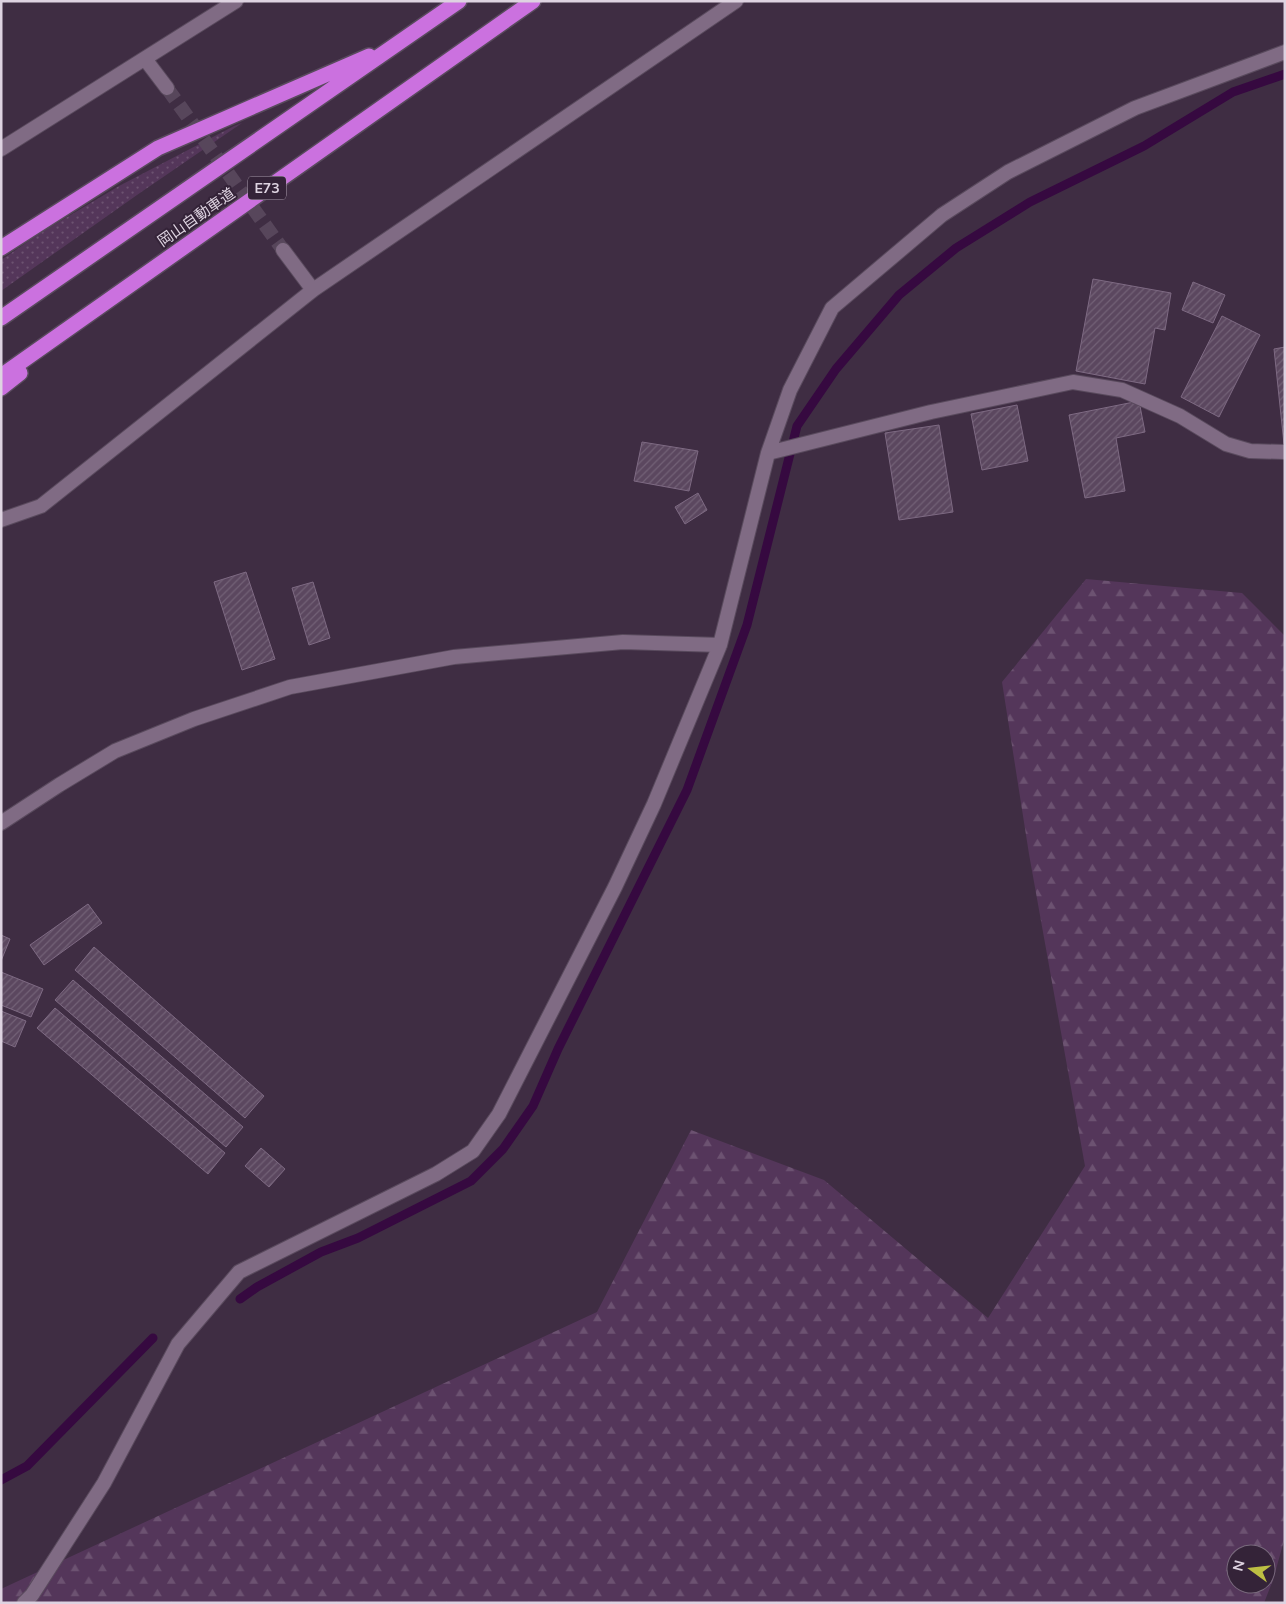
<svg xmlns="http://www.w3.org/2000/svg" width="1286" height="1604" viewBox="0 0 1286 1604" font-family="Mulish,'Noto Sans JP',sans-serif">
  <defs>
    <pattern id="grass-dots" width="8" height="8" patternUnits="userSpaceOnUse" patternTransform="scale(1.25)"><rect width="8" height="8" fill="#54365a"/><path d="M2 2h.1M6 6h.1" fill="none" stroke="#6c5271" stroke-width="1.8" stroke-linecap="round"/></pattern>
    <pattern id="forest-firs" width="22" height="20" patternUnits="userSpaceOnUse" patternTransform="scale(1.25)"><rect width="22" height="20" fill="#54365a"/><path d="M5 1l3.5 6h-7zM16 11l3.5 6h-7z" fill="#6c5271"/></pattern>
    <pattern id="building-hatch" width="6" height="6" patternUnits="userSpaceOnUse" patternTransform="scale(1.25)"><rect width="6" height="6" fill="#5b475f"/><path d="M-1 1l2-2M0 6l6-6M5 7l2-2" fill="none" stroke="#726176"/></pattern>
  </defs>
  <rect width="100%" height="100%" fill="#3f2d43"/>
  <path fill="url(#grass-dots)" d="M242 123 137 195 1 291V260L42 232 119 186 234 126Z"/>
  <path fill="url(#forest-firs)" fill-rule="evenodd" d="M1086 579 1242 593 1285 636V1537L1273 1580 1264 1603H1V1589L597 1312 691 1130 824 1180 988 1318 1085 1166 1029 854 1002 682ZM1236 1554H1266V1584H1236Z"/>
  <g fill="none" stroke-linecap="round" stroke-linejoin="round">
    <path stroke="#360940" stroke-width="9" d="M240 1299 257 1287 321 1252 358 1238 471 1181 503 1149 533 1106 558 1049 687 790 747 625 797 426 836 369 899 295 956 248 1030 202 1144 146 1233 92 1285 74
      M1 1480 27 1466 153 1338"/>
  </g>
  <path fill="url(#building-hatch)" stroke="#7e6a83" d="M1093 279 1171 293 1165 330 1155 328 1145 384 1076 371Z
    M1193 282 1225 295 1213 323 1182 310Z
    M1222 316 1260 335 1219 417 1181 397Z
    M1285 347V444H1284L1274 349Z
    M1139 401 1145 432 1116 438 1125 491 1085 498 1069 415Z
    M1017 405 1028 461 982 470 971 414Z
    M939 425 953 512 899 520 885 433Z
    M642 442 698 451 689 491 634 481Z
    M698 493 707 510 685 524 675 507Z
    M246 572 275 659 242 670 214 582Z
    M313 582 330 638 309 645 292 588Z
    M88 904 102 923 44 965 30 945Z
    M1 935 10 939 1 961Z
    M94 947 264 1096 245 1118 75 970Z
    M1 972 43 989 31 1017 1 1005Z
    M73 980 243 1127 226 1147 55 1000Z
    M55 1008 225 1153 208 1174 37 1028Z
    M1 1011 26 1021 15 1047 1 1041Z
    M261 1148 285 1169 269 1187 245 1166Z"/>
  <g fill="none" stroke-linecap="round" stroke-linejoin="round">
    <path stroke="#57465b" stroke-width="14" stroke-dasharray="14 7" stroke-linecap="butt" d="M167 88 283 250"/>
    <defs>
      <path id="minor" d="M145 59 167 88
        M1 149 236 1
        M283 250 313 290
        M768 453 931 412 1073 382 1122 390 1180 416 1226 444 1250 451 1285 452
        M1 520 41 506 313 290 736 1
        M1 823 59 785 115 751 194 719 290 687 454 657 623 642 720 645
        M24 1603 32 1595 104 1483 178 1344 239 1272 436 1174 473 1151 499 1114 615 887 654 804 720 645 768 453 790 390 832 308 942 215 1008 172 1135 108 1285 52"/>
      <path id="motorway" d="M1 248 158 148 369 56
        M1 318 459 1
        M1 376 533 1
        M1 388 20 373"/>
    </defs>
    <use href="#minor" stroke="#594a5d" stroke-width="16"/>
    <use href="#motorway" stroke="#594a5d" stroke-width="18"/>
    <use href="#minor" stroke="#806b84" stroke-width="14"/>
    <use href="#motorway" stroke="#cb71df" stroke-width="15"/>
  </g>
  <g text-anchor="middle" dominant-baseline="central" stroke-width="4" stroke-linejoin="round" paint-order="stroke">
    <rect fill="#342338" stroke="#ab9eae" stroke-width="1" x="248" y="176.5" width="38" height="23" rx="4"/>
    <g font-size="14" font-weight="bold" fill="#ded3e1">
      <text x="267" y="188">E73</text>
    </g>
    <g font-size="15" fill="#ded3e1" stroke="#342338">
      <text transform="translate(196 217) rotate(-35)">岡山自動車道</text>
    </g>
  </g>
  <rect width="1286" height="1604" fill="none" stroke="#ded3e1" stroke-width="5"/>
  <g transform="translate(1251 1569) rotate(285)"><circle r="24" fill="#342338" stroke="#78697c"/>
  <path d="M0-4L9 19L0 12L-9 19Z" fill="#bdbf43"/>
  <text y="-8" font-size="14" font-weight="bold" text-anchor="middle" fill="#ded3e1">N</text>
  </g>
</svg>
